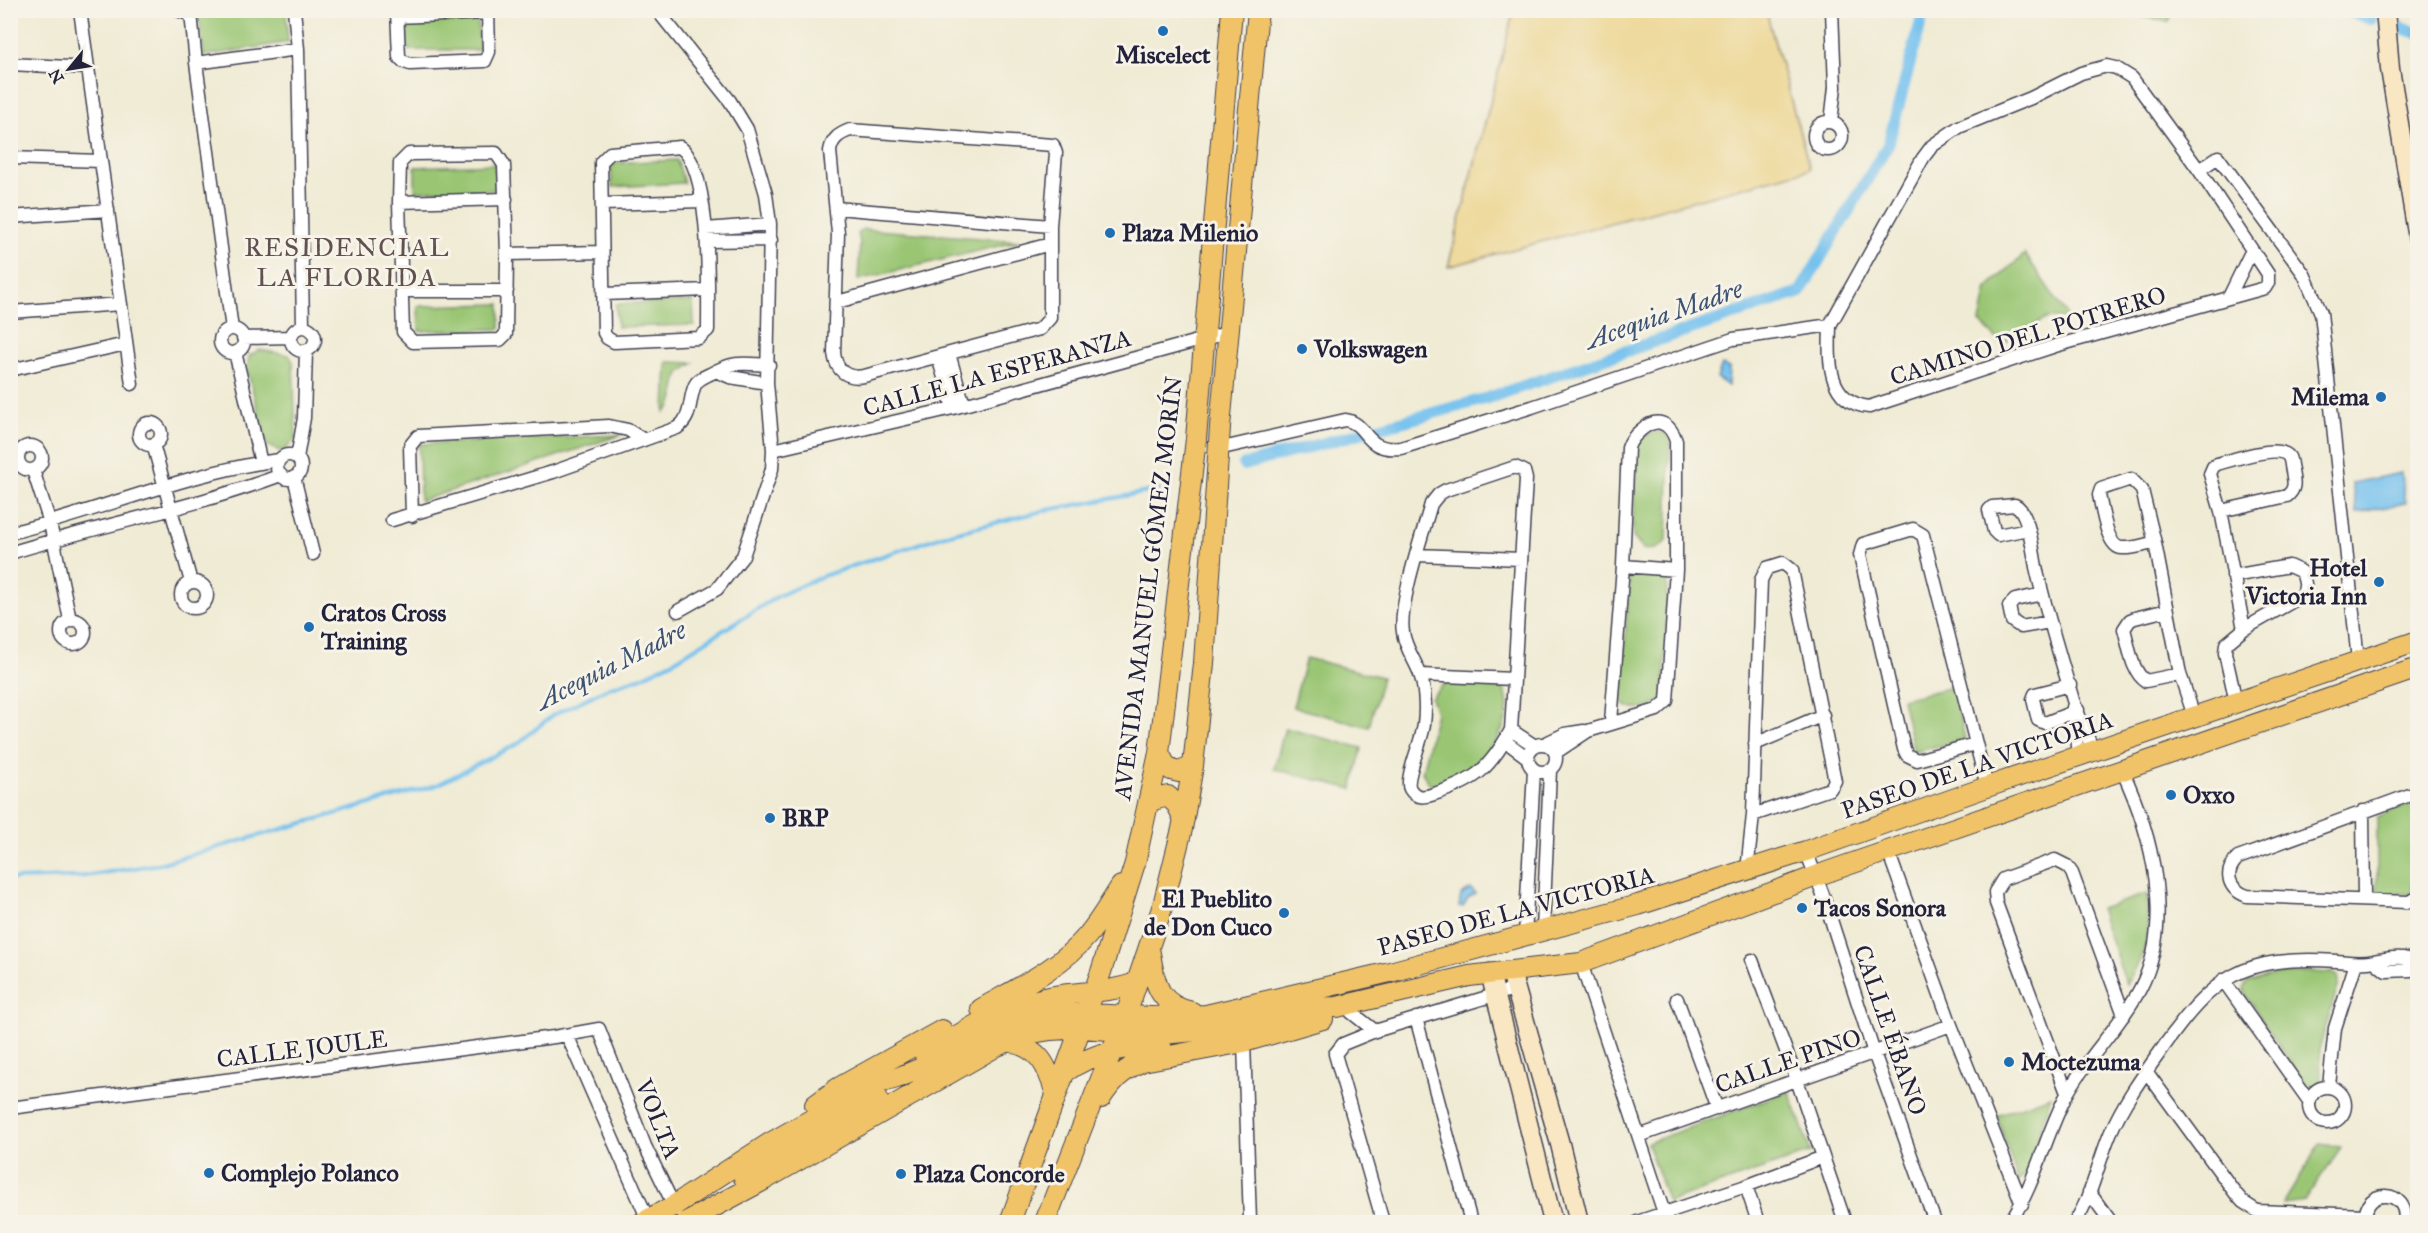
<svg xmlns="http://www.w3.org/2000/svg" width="2428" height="1233" viewBox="0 0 2428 1233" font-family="'IM FELL Great Primer',serif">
  <rect width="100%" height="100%" fill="#f7f3e8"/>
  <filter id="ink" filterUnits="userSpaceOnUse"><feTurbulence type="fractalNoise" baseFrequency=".0167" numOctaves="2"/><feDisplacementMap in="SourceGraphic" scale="12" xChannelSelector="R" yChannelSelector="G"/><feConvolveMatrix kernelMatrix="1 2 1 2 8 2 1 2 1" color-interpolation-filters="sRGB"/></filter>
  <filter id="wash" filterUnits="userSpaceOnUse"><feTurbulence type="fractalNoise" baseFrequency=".008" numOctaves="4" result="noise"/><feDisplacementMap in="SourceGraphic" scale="24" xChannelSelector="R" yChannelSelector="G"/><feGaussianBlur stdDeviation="1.35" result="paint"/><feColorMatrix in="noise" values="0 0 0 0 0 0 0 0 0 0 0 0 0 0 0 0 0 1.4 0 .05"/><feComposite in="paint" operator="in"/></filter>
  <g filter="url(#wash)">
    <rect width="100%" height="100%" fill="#f0ebd4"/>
    <path fill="#9ac673" stroke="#5e7457" stroke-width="1.5" d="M198 11H286L288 42 204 56Z
      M2114 11H2172L2168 22Z
      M478 18 479 50H408L405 19Z
      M677 160 684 183 612 187 611 163Z
      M495 164 496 190 415 191V167Z
      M863 229 1019 241 858 280 860 242 858 234Z
      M2025 254 2069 318H2047L2002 344 1980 322 1987 288Z
      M693 301 694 325 617 327 616 304Z
      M500 304V329L419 331 418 306Z
      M259 350 289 355 293 362 296 439 282 452 267 445 247 369 249 356Z
      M667 362 694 363C690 366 684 369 681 372 671 384 679 402 665 412Z
      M1655 432H1664L1670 440 1667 540C1660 548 1654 551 1643 549L1633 537V525L1637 442 1642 437Z
      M621 435 420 501 419 444Z
      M1658 572 1667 581 1664 698C1653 709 1632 714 1621 702L1629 579 1636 573Z
      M1306 658 1382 677 1369 727 1293 707Z
      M1444 684 1502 685C1522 720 1484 764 1453 780 1446 783 1437 783 1430 785L1422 772 1436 713 1431 698Z
      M1953 687 1965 739 1914 752 1902 699Z
      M1285 728 1362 748 1352 789 1274 769Z
      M2417 800 2412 894 2377 893V818Z
      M2147 894C2149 934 2149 951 2126 984L2100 909Z
      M2310 972 2332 973 2338 976 2339 983 2320 1046 2321 1080 2314 1086H2306L2246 996 2243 989 2247 982 2271 975Z
      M1789 1091 1811 1152 1668 1202 1647 1143Z
      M2051 1096 2026 1174 2018 1182 1997 1115Z
      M2320 1144 2341 1147 2304 1201 2283 1204Z"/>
    <path fill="#eeda9e" stroke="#887e6c" stroke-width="1.5" d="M1514 10 1766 11 1810 169 1448 267Z"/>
    <path fill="#74c1ee" stroke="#4b7294" stroke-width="1.5" d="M1722 365 1729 368 1728 386 1717 378Z
      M2401 473 2406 503 2357 513 2352 483Z
      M1471 889 1476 894 1468 898 1463 907H1459L1461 895Z"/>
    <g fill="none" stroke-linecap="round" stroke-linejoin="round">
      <path stroke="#74c1ee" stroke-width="4" d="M10 879 79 877 159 864 437 785 517 744 553 715 608 688 642 677 674 661 778 596 823 576 945 535 1047 510 1159 490"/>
      <path stroke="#74c1ee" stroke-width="12" d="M2345 10 2371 19
        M2391 25 2418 33
        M1244 465 1488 398 1800 292 1888 145 1924 10"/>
    </g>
  </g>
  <g filter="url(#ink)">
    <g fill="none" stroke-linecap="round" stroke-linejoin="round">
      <defs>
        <path id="street" d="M80 10 132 384
          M178 10 188 14 195 10
          M294 10 298 49 303 326
          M397 10 399 57 404 62 410 64 485 61 489 52 488 10
          M657 10 730 101 747 129 766 194 770 224 767 383 773 450 772 469 743 556 717 589 678 611
          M191 13 196 63 232 329
          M397 17 488 13
          M196 63 298 49
          M10 64 88 68
          M2107 66 2116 68 2132 78 2199 170 2268 274V283L2265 288 2055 346 1869 407C1826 402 1829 359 1830 325L1923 158 1932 146 1959 127 2031 98 2081 73Z
          M1831 122 1835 87 1832 10
          M1814 136a14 14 0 1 1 28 0a14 14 0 1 1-28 0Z
          M850 130 1053 145 1056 153 1050 226V318L1040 329 864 376C847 379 836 371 834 353L838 233 830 151C832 139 839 134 850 130Z
          M680 147C712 169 708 292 708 330L699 338 614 342 607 338 604 333 601 162 610 153Z
          M496 153 504 165 507 254 506 334 500 340 413 342 403 332 399 202 400 163 409 154Z
          M10 158 101 161
          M2199 170 2218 157 2304 274 2321 313 2358 660
          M399 202 506 199
          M603 204 702 201
          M836 208 1050 226
          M10 217 108 210
          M706 229 770 224
          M707 241 771 240
          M507 254 602 252
          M402 291H507
          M604 294 708 290
          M2229 297 2252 250
          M837 302 1050 244
          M10 312 121 304
          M291 339a12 12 0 1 1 24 0a12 12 0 1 1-24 0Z
          M220 341a12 12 0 1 1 24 0a12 12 0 1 1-24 0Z
          M243 338 291 337
          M235 352 261 463
          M949 354 964 405
          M938 357 953 408
          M10 370 126 344
          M716 371 730 377 767 383
          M139 434a11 11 0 1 1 22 0a11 11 0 1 1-22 0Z
          M153 444 191 582
          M18 458a12 12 0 1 1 24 0a12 12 0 1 1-24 0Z
          M1218 449 1345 420C1369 423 1362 452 1401 448L1532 407 1733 339 1830 325
          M773 450 953 408 1230 332
          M277 467a12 12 0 1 1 24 0a12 12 0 1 1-24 0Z
          M297 458 304 418 306 351
          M1515 467 1524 471 1526 479 1511 730C1490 768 1476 781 1434 794 1425 797 1416 799 1410 789 1404 779 1423 739 1424 724 1426 709 1425 688 1420 674 1415 660 1405 648 1403 632 1398 605 1423 533 1431 504L1439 494 1446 490Z
          M33 470 50 523 70 620
          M294 477 313 554
          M2221 511 2287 496C2296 489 2294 482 2292 471 2291 467 2291 461 2289 457 2280 443 2232 460 2217 464L2213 467 2210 474 2221 511 2244 629
          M412 516 410 446 418 436 609 426 628 430 644 440
          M392 520 553 472 677 428C693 417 688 401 695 385 698 379 704 377 710 374 734 361 741 363 769 365
          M2028 529 1998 535 1994 531 1989 510 1992 507 2015 505C2029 511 2033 552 2036 567 2046 612 2060 656 2073 700 2079 717 2087 734 2093 751
          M10 533C100 511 187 472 279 460
          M2155 543C2145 544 2133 549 2122 548 2107 548 2102 508 2099 495L2101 489 2131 479 2142 490 2155 543 2180 674 2194 716
          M10 553C100 525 193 508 281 475
          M1417 555 1521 559
          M1623 566 1676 570
          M2233 576 2289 566 2302 572C2305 581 2308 589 2300 597L2244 629 2226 644 2225 653 2236 702
          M181 595a13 13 0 1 1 26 0a13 13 0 1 1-26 0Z
          M2042 594 2015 600 2009 606 2012 621 2021 627 2050 622
          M2167 610 2135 618 2130 620 2124 629C2129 645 2131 672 2146 681L2180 674
          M61 632a12 12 0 1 1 24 0a12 12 0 1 1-24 0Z
          M1420 675 1514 679
          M2070 685 2035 694 2033 699 2038 720 2045 723 2078 710
          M2073 707 2078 756
          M1511 730 1535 746
          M1505 741 1528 758
          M1544 744 1565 734 1584 731
          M1755 744 1823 715
          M1975 744 1917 760 1907 755 1904 749 1860 555 1863 544 1913 529 1923 535 1987 787
          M1528 758a14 14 0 1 1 28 0a14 14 0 1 1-28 0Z
          M1555 753 1588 731 1657 710 1667 701 1676 570V441C1674 434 1669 425 1661 423 1648 420 1631 437 1628 448L1623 566 1611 722
          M2418 792 2238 858C2223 872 2228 889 2247 896L2408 902 2418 898
          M2363 811 2364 899
          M1806 851 1823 895 1874 1053 1935 1222
          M1888 851 1951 1025 2022 1204
          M1747 871 1753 815 1761 580 1767 568 1783 563 1792 570 1835 781 1830 789 1753 815
          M1543 930 1550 770
          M1525 936 1534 770
          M1752 960 1797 1080 1845 1222
          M2374 961 2386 971 2411 970 2418 964
          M1581 963 1667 1222
          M2223 980 2309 1101
          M1677 999 1717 1109
          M1351 1012 1375 1031
          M1416 1018 1471 1222
          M567 1035 649 1222
          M1244 1042 1250 1222
          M2146 1071 2236 1194 2243 1202 2257 1211 2365 1215
          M2329 1086 2335 1028 2356 963
          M2309 1105a18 18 0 1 1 36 0a18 18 0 1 1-36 0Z
          M2067 1093 1996 903 1995 892 2003 879 2055 860 2067 866 2072 873 2124 1015
          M10 1108 554 1037 599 1029 645 1146 676 1210
          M1639 1136 1951 1025
          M1746 1186 1758 1222
          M2089 1192 2111 1222
          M2366 1221C2361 1186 2411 1189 2404 1222
          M1383 1222 1335 1054 1343 1044 1375 1031 1514 989
          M1637 1222 1746 1186 1823 1157
          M2010 1222C2036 1183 2045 1135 2067 1094 2087 1057 2120 1027 2140 989 2175 922 2152 834 2122 770
          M2075 1222C2092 1196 2098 1163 2110 1134 2122 1105 2142 1077 2160 1052 2213 976 2242 955 2337 961 2349 962 2362 964 2374 961 2391 958 2400 955 2418 962"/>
        <path id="secondary" d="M2385 10 2390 69 2418 239
          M1511 972 1560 1144 1579 1222
          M1490 973 1553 1222"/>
        <path id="primary" d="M1159 753 1165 764 1171 770 1179 772 1193 766
          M1150 801 1168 796 1177 805 1184 819
          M1149 948C1155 980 1155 1004 1192 1012
          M981 1009C1017 988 1060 968 1087 936 1100 921 1110 903 1121 886
          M1008 1041C1040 1048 1047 1065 1056 1094
          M925 1056C966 1029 1005 1005 1054 996 1083 991 1109 993 1136 983
          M1065 1072C1094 1052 1126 1046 1161 1045
          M1101 1098C1112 1081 1124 1069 1143 1061L1244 1042 1323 1019
          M815 1105 838 1088 942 1030
          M744 1178 757 1167 877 1096
          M643 1222 673 1206 770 1143 860 1092 875 1084 897 1078 936 1062 1004 1027 1023 1020 1066 1013 1151 1017 1206 1015 1390 972 1638 905 1806 851 1987 787 2418 641
          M686 1222 764 1180 997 1046 1026 1034 1051 1030 1082 1028 1162 1034 1207 1030 1312 1008 1337 1007 1469 976 1581 963 1830 871 2418 668
          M1010 1222 1101 972 1135 863 1159 753 1196 439 1232 10
          M1045 1222 1126 1015 1163 905 1182 829 1193 766 1204 663 1220 427 1258 10"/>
      </defs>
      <use href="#street" stroke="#414052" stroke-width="15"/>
      <use href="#secondary" stroke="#414052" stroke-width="21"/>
      <use href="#primary" stroke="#414052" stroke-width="22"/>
      <use href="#street" stroke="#fff" stroke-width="12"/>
      <use href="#secondary" stroke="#f9e7c3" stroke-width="18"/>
      <use href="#primary" stroke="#f0c369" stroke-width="20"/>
    </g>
  </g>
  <g fill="#1f6fb2" stroke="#f7f3e8" stroke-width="2">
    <circle cx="1163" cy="31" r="6"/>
    <circle cx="1110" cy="233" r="6"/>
    <circle cx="1302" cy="349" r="6"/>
    <circle cx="2381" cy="397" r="6"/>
    <circle cx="2379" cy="582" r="6"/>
    <circle cx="309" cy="627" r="6"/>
    <circle cx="2171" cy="795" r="6"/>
    <circle cx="770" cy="818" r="6"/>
    <circle cx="1802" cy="908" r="6"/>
    <circle cx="1284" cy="913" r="6"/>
    <circle cx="2009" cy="1062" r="6"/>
    <circle cx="209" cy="1173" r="6"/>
    <circle cx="901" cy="1174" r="6"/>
  </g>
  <g text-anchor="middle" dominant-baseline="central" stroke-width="6" stroke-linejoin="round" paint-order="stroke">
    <g font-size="24" font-weight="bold" fill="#22223b" stroke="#f7f3e8" text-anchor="start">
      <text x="1163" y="55" text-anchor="middle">Miscelect</text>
      <text x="1122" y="233">Plaza Milenio</text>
      <text x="1314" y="349">Volkswagen</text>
      <text x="2369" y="397" text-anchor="end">Milema</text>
      <text x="2367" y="568" text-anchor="end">Hotel<tspan x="2367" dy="28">Victoria Inn</tspan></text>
      <text x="321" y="613">Cratos Cross<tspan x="321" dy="28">Training</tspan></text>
      <text x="2183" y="795">Oxxo</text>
      <text x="782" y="818">BRP</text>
      <text x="1272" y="899" text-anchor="end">El Pueblito<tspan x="1272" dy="28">de Don Cuco</tspan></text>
      <text x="1814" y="908">Tacos Sonora</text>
      <text x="2021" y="1062">Moctezuma</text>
      <text x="221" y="1173">Complejo Polanco</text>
      <text x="913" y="1174">Plaza Concorde</text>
    </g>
    <g font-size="24" fill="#22223b" stroke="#f7f3e8">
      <text transform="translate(2028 336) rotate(-17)">CAMINO DEL POTRERO</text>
      <text transform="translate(997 373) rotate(-15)">CALLE LA ESPERANZA</text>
      <text transform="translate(1148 588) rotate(-83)">AVENIDA MANUEL GÓMEZ MORÍN</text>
      <text transform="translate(1977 765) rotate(-19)">PASEO DE LA VICTORIA</text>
      <text transform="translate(1516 911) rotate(-15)">PASEO DE LA VICTORIA</text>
      <text transform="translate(1890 1030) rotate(71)">CALLE ÉBANO</text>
      <text transform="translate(302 1049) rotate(-7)">CALLE JOULE</text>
      <text transform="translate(1788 1061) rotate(-19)">CALLE PINO</text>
      <text transform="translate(658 1119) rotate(68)">VOLTA</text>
    </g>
    <g font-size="26" letter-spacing="1.5" fill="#615151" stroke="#f7f3e8">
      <text x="347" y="247">RESIDENCIAL<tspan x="347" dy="30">LA FLORIDA</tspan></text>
    </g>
    <g font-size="26" font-style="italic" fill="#3b5271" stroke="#f7f3e8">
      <text transform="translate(1664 314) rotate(-19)">Acequia Madre</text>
      <text transform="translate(611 665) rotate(-27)">Acequia Madre</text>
    </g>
  </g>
  <rect width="2428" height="1233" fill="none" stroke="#f7f3e8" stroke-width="36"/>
  <g transform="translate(69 69) rotate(240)" stroke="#f7f3e8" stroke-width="4.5" paint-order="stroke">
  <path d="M0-4.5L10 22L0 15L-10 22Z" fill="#22223b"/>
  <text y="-9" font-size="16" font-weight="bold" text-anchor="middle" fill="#22223b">N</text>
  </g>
</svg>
